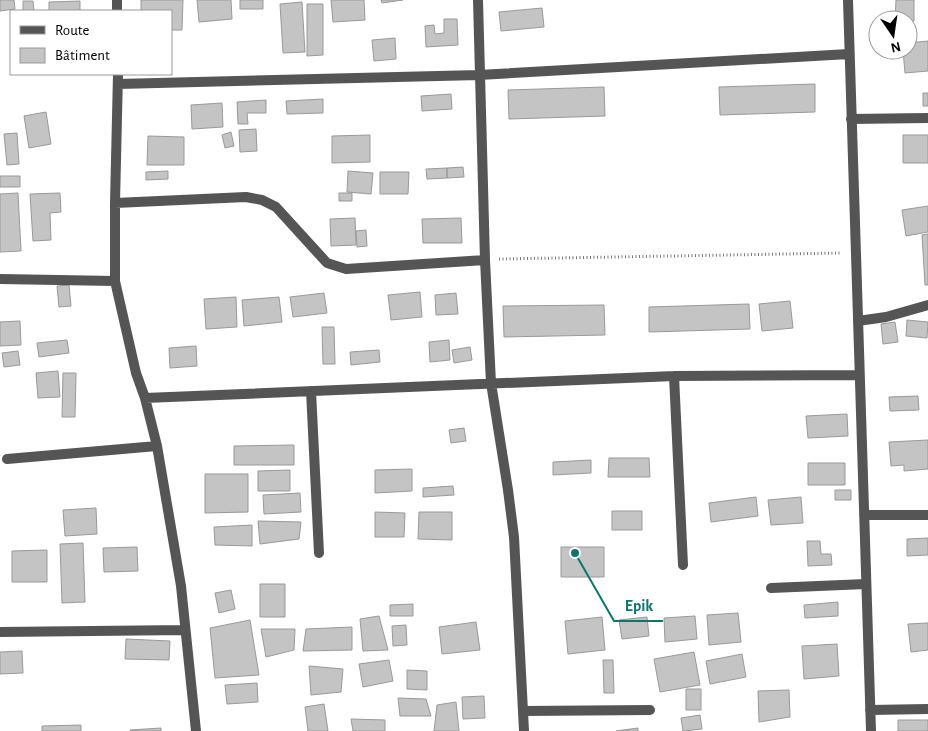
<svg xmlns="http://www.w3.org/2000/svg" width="928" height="731" viewBox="0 0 928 731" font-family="'Alegreya Sans',sans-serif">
  <rect width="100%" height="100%" fill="#fff"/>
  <path fill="#c4c4c4" stroke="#999" d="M0 0H14L15 9 0 11Z
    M141 0H183L182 30H171V11H141Z
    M197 0H231L232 19 199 22Z
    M240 0H263V9H240Z
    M331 0H364L365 20 333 22Z
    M381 0H403L382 3Z
    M896 0H914V21L895 20Z
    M23 1H33L34 11H23Z
    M80 1V11H49V2Z
    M302 2 305 52 283 53 280 4Z
    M307 4H323V55L307 56Z
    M542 8 544 27 501 31 499 12Z
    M444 19H457L458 45 426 47 425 26 434 25 435 34 444 33Z
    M395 38 396 59 374 61 372 40Z
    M928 41V71L905 73 903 50H908V43Z
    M815 84V112L720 115 719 87Z
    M604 87 605 116 509 119 508 90Z
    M923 93H928V106H923Z
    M451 94 452 109 422 111 421 96Z
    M323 99V113L287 114 286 101Z
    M266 100V113H247L248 124H238L237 102Z
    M222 103 223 127 192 129 191 105Z
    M46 112 51 144 29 148 24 116Z
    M256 129 257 151 240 152 239 130Z
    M231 132 234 146 225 148 222 135Z
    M17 133 19 164 7 165 4 134Z
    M370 135V162L332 163V136Z
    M903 135H928V163H903Z
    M148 136 184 137V165H147Z
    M463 167 464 177 447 178V168Z
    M447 168V178L427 179 426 169Z
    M168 171V179L146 180V172Z
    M348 171 373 173 371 194 347 192Z
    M380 172H409L408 194H380Z
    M0 176H20V187H0Z
    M18 193 21 251 0 252V194Z
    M60 193 61 212 50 213 51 240 33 241 30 194Z
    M339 193H352V201H339Z
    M928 206V232L906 236 902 210Z
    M355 218 356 245 331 246 330 219Z
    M461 218 462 243H423L422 219Z
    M366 230 367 246 357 247 356 231Z
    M928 234V285H925L922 235Z
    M69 285 71 306 59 307 57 286Z
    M420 292 422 317 391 320 388 295Z
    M324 293 327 313 293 317 290 297Z
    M456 293 458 314 436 315 435 295Z
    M236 297 237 327 206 329 204 299Z
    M279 297 282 322 244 326 242 300Z
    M790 301 793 328 762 331 759 304Z
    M749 304 750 329 649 332V307Z
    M604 305 605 335 504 337 503 306Z
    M907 320 928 322 927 338 906 336Z
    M20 321 21 345 0 346V322Z
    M895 322 898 342 883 344 881 324Z
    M322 327H334L335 364H323Z
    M67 340 69 353 39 357 37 343Z
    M449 340 450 360 430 362 429 342Z
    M196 346 197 366 170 368 169 348Z
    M470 347 472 360 454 363 452 350Z
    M379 350 380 362 351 365 350 352Z
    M18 351 20 365 4 367 2 353Z
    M58 371 60 397 38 398 36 373Z
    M63 373H76L75 417H62Z
    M918 396 919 410 890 411 889 397Z
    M847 414 848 436 808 438 806 416Z
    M464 428 466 441 451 443 449 430Z
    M928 440V469L904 471V465L891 466 889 442Z
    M294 445V465H234V446Z
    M609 458H649L650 477H608Z
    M591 460V473L553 475V462Z
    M808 463H845V485H808Z
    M412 469V491L375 493V470Z
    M290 470V491H258V471Z
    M205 474H248V512L205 513Z
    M453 486 454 495 423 497V488Z
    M835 490H851V500H835Z
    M300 493 301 512 264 514 263 495Z
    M756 497 758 516 711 522 709 503Z
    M801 497 803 523 771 525 768 500Z
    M96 508 97 534 65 536 63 510Z
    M612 511H642V530H612Z
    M375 512 405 513 404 537H375Z
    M419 512H452V540L418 539Z
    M258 521 301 522 299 539 260 544Z
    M252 525V546L215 545 214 527Z
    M928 538V555L907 556V539Z
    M807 541H820L821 554H831L832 565 808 566Z
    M83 543 85 602 62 603 60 544Z
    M137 547 138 571 104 572 103 548Z
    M561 547H604V577H561Z
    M47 550V582H12V551Z
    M260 584H285V617H260Z
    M231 590 235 609 219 613 215 593Z
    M838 602V616L805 618 804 605Z
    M413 604V616H390V605Z
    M738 613 741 642 709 645 707 615Z
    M379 616 388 650 363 651 360 619Z
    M695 616 697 639 665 642 664 618Z
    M602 617 605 650 568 654 565 621Z
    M647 617 649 636 622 639 619 620Z
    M250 620 259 675 215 678 210 628Z
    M476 622 480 650 442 654 439 627Z
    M928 623V650L911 652 908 624Z
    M406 625 407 645 393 646 392 626Z
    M352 627V650L303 651 306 629Z
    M261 629H295L294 650 266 657Z
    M126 639 170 641 169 660 125 659Z
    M837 644 839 676 804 679 802 646Z
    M22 651 23 673 0 674V652Z
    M694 652 700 685 660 692 654 659Z
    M742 654 746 677 710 684 706 661Z
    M389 660 393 681 363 687 359 664Z
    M603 660H613L614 693H604Z
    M309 666 343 669 341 692 311 695Z
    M407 670 427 671V690L407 689Z
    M257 683 258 702 227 704 225 685Z
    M686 689H701V710H686Z
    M789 690 790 717 759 722 758 691Z
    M484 696 485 718 463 719 462 697Z
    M398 698 426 699 431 716H400Z
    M456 702 459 731H434L437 705Z
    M324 704 328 731H308L305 707Z
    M700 715 702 729 683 731 681 718Z
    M351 719 385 720V731H353Z
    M898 720H928V731H898Z
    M81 725V731H42V726Z
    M161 728V731H130V730Z
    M638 728V731H616Z"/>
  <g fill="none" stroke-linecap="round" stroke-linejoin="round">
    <path stroke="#777" stroke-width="3" stroke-dasharray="1 2.5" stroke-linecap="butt" d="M499 259 842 253"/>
    <path stroke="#555" stroke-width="10" d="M117 0V11
      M478 0 485 260 491 383 508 490 514 537 524 731
      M848 0 871 731
      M118 74 115 203V281L136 373 145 398 157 446 181 586 196 731
      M118 84 479 75 849 54
      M851 119 928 118
      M115 203 246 197 262 200 276 207 327 263 346 269 485 260
      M0 279 115 281
      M858 321 886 317 928 305
      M674 376 683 565
      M311 391 319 553
      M145 398 674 376 859 375
      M7 459 157 446
      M864 515H928
      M771 588 866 584
      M0 632 185 630
      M870 710 928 709
      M524 711 650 710"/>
  </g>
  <path fill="none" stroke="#0f766e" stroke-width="2" d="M575 553L614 621H663"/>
  <circle fill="#0f766e" stroke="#fff" stroke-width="2" cx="575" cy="553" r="5"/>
  <g font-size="16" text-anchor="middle" font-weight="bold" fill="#0f766e" stroke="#fff" stroke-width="4" stroke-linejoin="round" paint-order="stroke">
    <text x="639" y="611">Epik</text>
  </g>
  <rect x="10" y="10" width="162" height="65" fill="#ffffff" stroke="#999999"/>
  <rect x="20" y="26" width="25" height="8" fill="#555555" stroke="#999999"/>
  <text x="55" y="35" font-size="15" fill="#000000">Route</text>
  <rect x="20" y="48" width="25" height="15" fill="#c4c4c4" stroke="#999999"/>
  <text x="55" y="60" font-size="15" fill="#000000">Bâtiment</text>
  <g transform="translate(893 35) rotate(167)"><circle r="24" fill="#ffffff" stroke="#999999"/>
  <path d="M0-4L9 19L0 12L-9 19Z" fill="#000000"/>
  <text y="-8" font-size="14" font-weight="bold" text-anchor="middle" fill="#000000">N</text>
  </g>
</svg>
